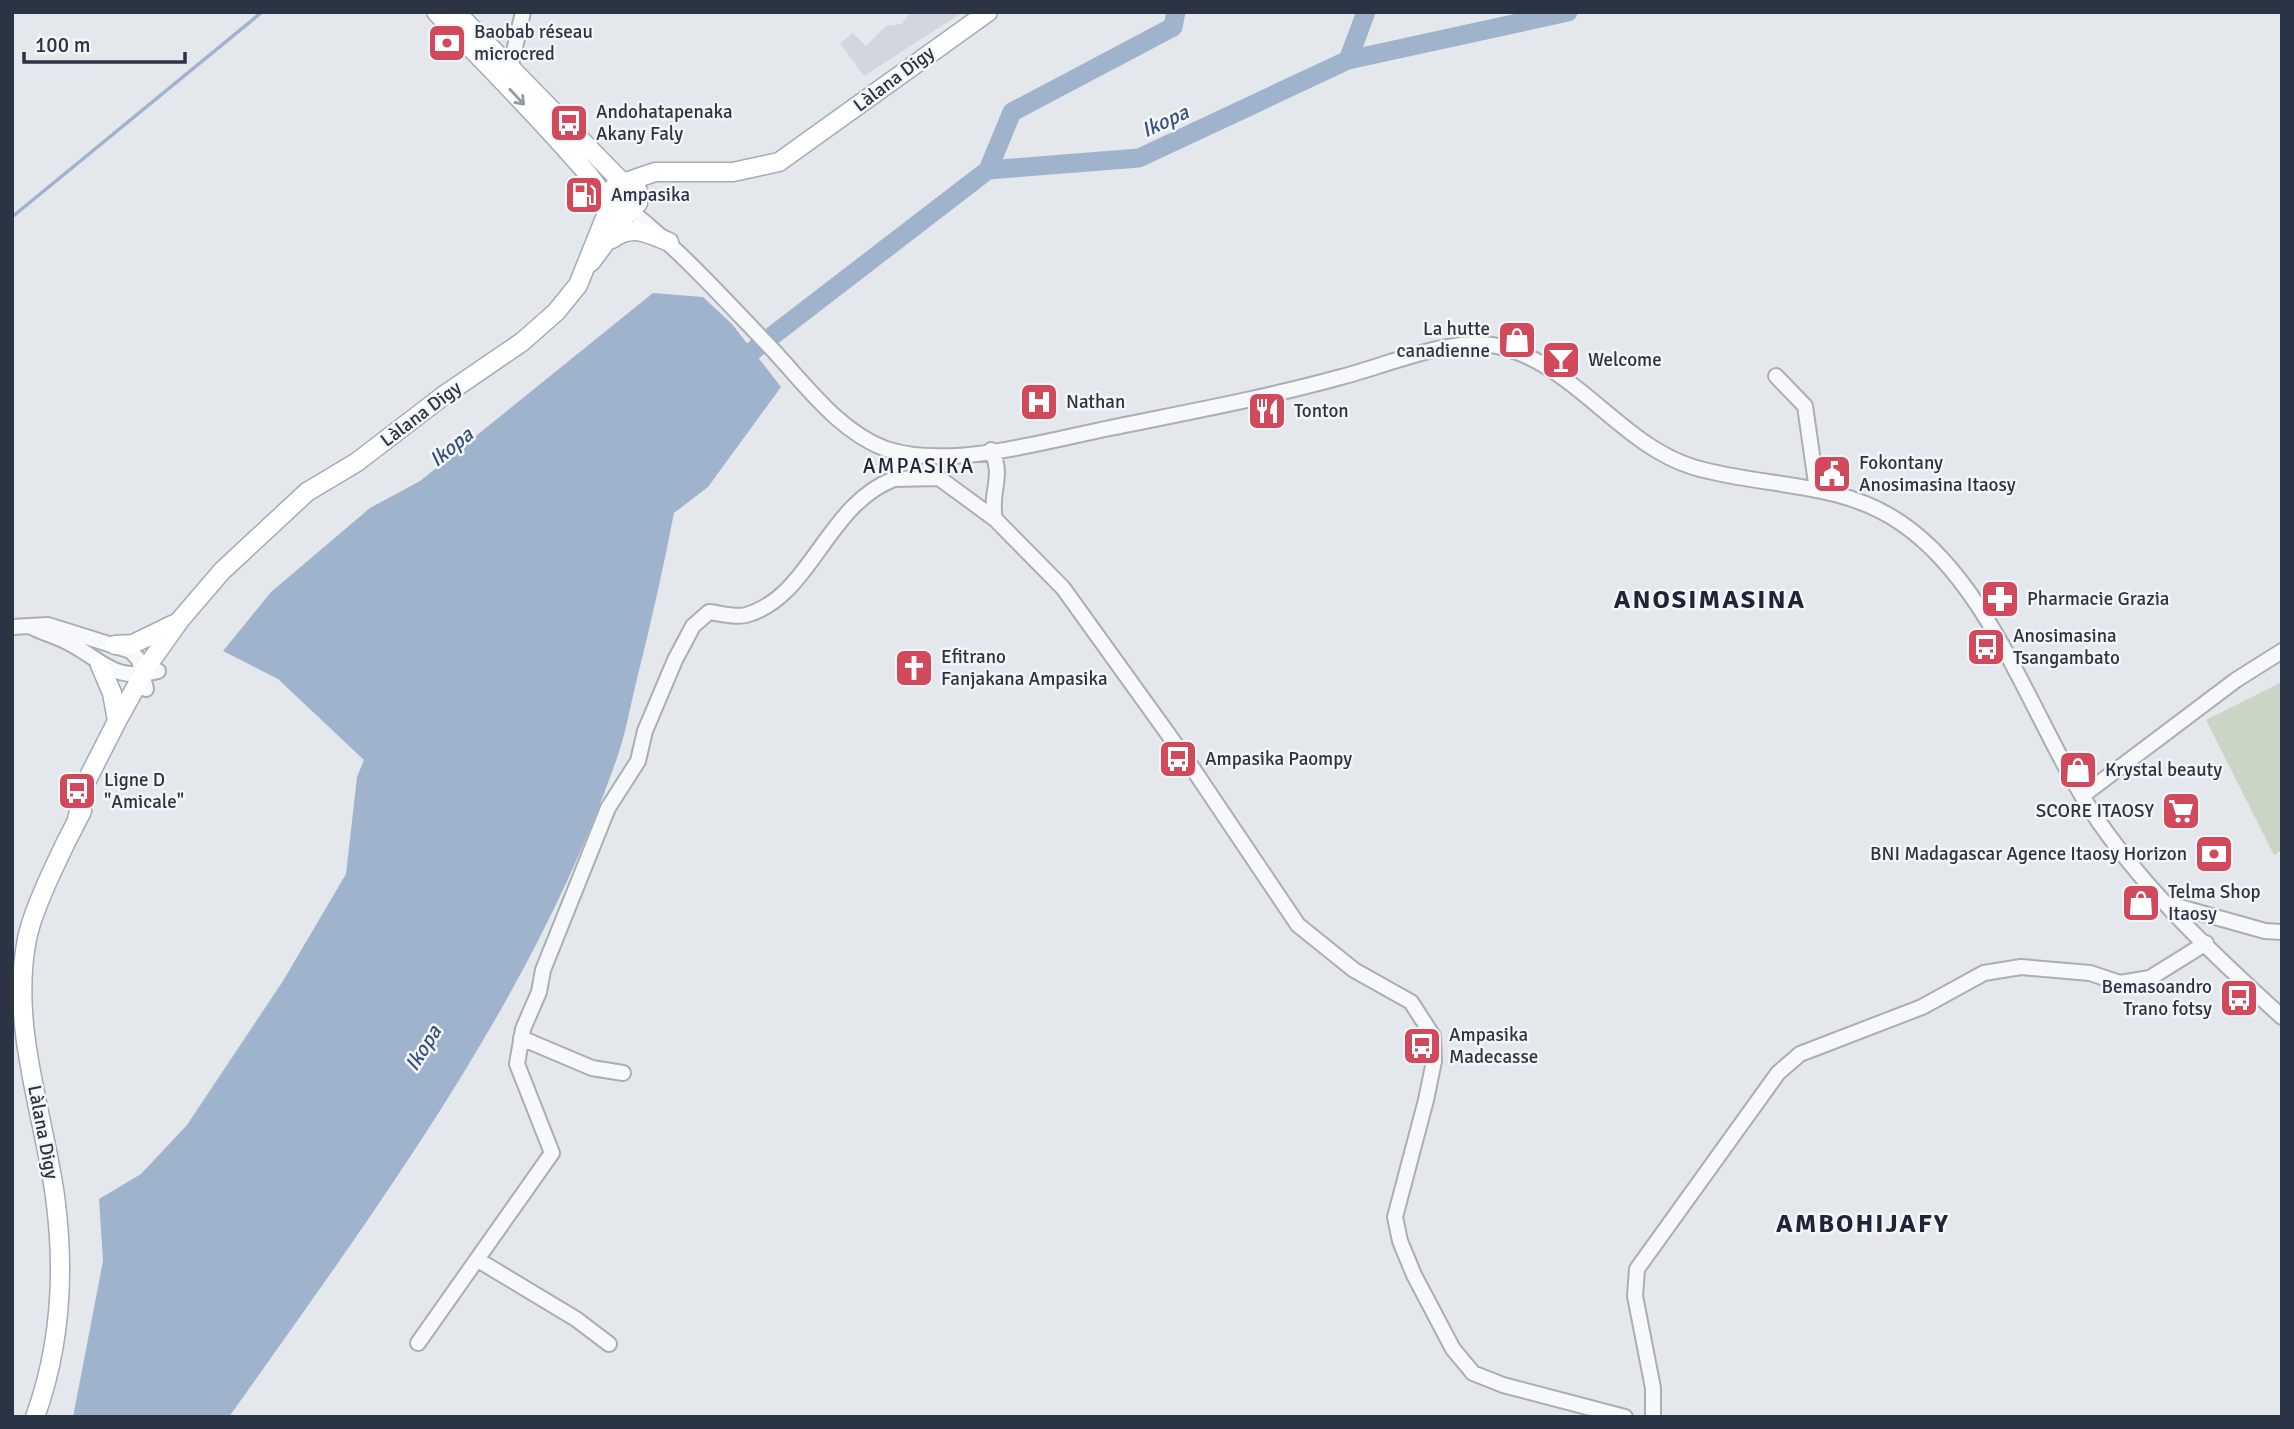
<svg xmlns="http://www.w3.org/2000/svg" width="2294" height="1429" viewBox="0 0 2294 1429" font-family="Signika,sans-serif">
  <rect width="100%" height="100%" fill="#e4e7ec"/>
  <path fill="#d2d6de" d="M910 12H963L864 76 840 43 853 33 866 46 886 26 902 24Z"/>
  <path fill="#c9d6c5" d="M2282 682V850L2274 855 2206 720Z"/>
  <path fill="#9fb4cc" d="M653 293 703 297 732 324 781 387 708 487 674 513C663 570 650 627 636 683 630 707 626 732 618 755 535 997 376 1209 229 1417H73L103 1261 99 1199 141 1174 187 1125 283 981 346 874 357 777 364 760 278 679 223 651 271 592 370 508 420 481Z"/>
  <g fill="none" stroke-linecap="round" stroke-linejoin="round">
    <path stroke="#9fb4cc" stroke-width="3.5" d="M12 217 262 12"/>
    <path stroke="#9fb4cc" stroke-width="19" d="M1348 60 1366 12
      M988 170 1139 158 1348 60 1568 12
      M733 366 988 170 1012 112 1173 27 1176 12"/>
    <defs>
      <path id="minor" d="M510 69 523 12
        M631 211C682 252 725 300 771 348 804 383 839 432 886 449 950 470 1045 441 1110 428 1188 412 1265 398 1341 377 1384 366 1449 338 1492 345 1572 359 1618 444 1693 467 1763 488 1839 480 1901 523 1995 587 2035 730 2099 822 2149 894 2217 958 2282 1017
        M1776 376 1805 406 1817 490
        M991 450C1005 477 989 491 995 519
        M894 479 939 478 995 519 1063 588 1189 763 1298 925 1354 970 1411 1002 1433 1036 1434 1061 1426 1100 1395 1217 1400 1241 1414 1275 1453 1349 1473 1373 1503 1385 1625 1417
        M12 627 48 625 131 651 139 660 146 689
        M32 627C43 633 56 636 67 642 103 660 113 683 158 671
        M2082 796 2236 680 2282 651
        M2169 904 2265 931 2282 932
        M521 1038 592 1068 623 1073
        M478 1260 576 1319 609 1344
        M418 1343 552 1153 517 1064 523 1029 539 992 543 970 608 808 638 761 645 731 675 660 693 626 709 612C719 613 736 618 746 615 811 597 826 505 894 479L898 452
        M1653 1417V1388L1635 1296 1637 1269 1778 1073 1800 1054 1922 1007 1984 973 2021 967 2090 973 2120 983 2150 978 2206 943"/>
      <path id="major" d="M456 12 622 182
        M626 182 655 172H733L779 162 988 12
        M612 239C632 224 648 233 669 242
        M591 262 628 212
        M115 645 133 644 174 624
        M100 665 112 693 117 721
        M77 819 86 782 117 721 148 665 180 620 222 571 307 492 357 462 443 396 522 342 556 312 578 285 611 203 614 187 622 182 633 184 639 193 638 203 628 212C610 211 598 186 587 173 539 117 487 65 436 12
        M35 1417C61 1346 65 1271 55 1196 43 1111 10 1025 27 939 33 907 66 841 82 811"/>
    </defs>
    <use href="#minor" stroke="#a9aeb7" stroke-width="18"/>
    <use href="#major" stroke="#a3abb8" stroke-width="21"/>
    <use href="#minor" stroke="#f7f8fa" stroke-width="14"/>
    <use href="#major" stroke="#fff" stroke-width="18"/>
  </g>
  <defs><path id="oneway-shaft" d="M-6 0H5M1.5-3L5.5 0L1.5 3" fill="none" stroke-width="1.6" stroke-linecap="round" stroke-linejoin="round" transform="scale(1.75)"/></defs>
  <use stroke="#959aa2" href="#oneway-shaft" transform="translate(517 97) rotate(47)"/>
  <defs>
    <symbol id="bank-square" viewBox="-11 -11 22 22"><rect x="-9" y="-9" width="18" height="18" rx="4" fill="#d1495b" stroke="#f4f6f9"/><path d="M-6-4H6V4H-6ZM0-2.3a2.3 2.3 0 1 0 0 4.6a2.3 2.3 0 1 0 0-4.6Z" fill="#fff"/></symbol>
    <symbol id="bus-square" viewBox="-11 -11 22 22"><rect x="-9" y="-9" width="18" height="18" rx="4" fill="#d1495b" stroke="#f4f6f9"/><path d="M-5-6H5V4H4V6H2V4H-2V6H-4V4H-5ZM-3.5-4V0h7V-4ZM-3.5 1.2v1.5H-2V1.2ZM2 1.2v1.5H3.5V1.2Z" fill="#fff"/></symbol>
    <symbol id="fuel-square" viewBox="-11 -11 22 22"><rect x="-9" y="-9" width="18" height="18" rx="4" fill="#d1495b" stroke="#f4f6f9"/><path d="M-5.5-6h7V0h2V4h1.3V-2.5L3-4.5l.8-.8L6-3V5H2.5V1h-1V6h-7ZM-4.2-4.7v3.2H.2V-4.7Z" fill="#fff"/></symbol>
    <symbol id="shop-square" viewBox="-11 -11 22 22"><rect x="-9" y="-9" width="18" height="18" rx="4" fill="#d1495b" stroke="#f4f6f9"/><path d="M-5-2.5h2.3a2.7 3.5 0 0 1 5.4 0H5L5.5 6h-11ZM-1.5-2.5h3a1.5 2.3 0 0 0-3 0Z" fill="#fff"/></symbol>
    <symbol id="bar-square" viewBox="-11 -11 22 22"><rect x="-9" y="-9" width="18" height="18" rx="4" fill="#d1495b" stroke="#f4f6f9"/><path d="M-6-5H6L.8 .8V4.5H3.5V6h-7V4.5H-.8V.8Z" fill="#fff"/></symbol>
    <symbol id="hospital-square" viewBox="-11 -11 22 22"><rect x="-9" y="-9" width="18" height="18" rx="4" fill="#d1495b" stroke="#f4f6f9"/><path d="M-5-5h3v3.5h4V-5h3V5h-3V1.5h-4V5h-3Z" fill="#fff"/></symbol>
    <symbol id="restaurant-square" viewBox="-11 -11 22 22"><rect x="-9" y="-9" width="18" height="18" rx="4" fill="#d1495b" stroke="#f4f6f9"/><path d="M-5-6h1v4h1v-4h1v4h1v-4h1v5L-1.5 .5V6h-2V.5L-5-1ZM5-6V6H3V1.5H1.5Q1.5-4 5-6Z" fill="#fff"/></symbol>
    <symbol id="civic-square" viewBox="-11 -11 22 22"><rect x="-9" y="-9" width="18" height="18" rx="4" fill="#d1495b" stroke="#f4f6f9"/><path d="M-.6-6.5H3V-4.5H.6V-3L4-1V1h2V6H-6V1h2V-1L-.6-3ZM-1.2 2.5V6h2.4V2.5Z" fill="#fff"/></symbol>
    <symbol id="pharmacy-square" viewBox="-11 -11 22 22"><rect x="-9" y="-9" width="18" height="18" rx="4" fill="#d1495b" stroke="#f4f6f9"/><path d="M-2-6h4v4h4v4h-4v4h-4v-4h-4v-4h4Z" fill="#fff"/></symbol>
    <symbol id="church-square" viewBox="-11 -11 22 22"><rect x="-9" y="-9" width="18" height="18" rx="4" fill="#d1495b" stroke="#f4f6f9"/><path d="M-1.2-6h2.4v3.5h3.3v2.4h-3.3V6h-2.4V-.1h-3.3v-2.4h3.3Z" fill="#fff"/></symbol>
    <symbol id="supermarket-square" viewBox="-11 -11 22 22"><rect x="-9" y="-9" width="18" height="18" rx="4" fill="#d1495b" stroke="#f4f6f9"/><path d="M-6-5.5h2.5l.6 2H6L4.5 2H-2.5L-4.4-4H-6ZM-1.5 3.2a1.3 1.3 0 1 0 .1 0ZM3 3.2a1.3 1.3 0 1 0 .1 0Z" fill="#fff"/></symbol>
  </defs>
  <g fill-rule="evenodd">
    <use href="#bank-square" x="425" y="21" width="44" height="44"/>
    <use href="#bus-square" x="547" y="101" width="44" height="44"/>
    <use href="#fuel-square" x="562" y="173" width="44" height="44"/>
    <use href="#shop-square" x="1495" y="318" width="44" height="44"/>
    <use href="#bar-square" x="1539" y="338" width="44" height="44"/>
    <use href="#hospital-square" x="1017" y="380" width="44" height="44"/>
    <use href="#restaurant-square" x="1245" y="389" width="44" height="44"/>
    <use href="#civic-square" x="1810" y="452" width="44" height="44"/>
    <use href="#pharmacy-square" x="1978" y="577" width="44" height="44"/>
    <use href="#bus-square" x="1964" y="625" width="44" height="44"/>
    <use href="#church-square" x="892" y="646" width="44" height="44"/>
    <use href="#bus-square" x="1156" y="737" width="44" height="44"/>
    <use href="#shop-square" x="2056" y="748" width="44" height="44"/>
    <use href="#bus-square" x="55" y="769" width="44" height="44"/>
    <use href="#supermarket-square" x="2159" y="789" width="44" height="44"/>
    <use href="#bank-square" x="2192" y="832" width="44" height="44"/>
    <use href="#shop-square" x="2119" y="881" width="44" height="44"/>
    <use href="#bus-square" x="2217" y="976" width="44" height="44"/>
    <use href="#bus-square" x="1400" y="1024" width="44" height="44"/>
  </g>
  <g text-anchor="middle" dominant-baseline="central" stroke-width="5" stroke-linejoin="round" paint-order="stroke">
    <g font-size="19" fill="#2b3445" stroke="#f4f6f9" text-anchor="start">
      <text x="474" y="32">Baobab réseau<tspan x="474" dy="22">microcred</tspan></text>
      <text x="596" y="112">Andohatapenaka<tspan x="596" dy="22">Akany Faly</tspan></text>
      <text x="611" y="195">Ampasika</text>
      <text x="1490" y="329" text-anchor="end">La hutte<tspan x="1490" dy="22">canadienne</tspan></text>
      <text x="1588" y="360">Welcome</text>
      <text x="1066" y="402">Nathan</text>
      <text x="1294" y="411">Tonton</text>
      <text x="1859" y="463">Fokontany<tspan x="1859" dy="22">Anosimasina Itaosy</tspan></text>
      <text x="2027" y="599">Pharmacie Grazia</text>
      <text x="2013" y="636">Anosimasina<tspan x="2013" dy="22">Tsangambato</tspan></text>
      <text x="941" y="657">Efitrano<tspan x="941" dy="22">Fanjakana Ampasika</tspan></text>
      <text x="1205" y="759">Ampasika Paompy</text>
      <text x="2105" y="770">Krystal beauty</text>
      <text x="104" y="780">Ligne D<tspan x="104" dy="22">"Amicale"</tspan></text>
      <text x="2154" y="811" text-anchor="end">SCORE ITAOSY</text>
      <text x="2187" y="854" text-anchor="end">BNI Madagascar Agence Itaosy Horizon</text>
      <text x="2168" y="892">Telma Shop<tspan x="2168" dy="22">Itaosy</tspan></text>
      <text x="2212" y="987" text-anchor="end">Bemasoandro<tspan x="2212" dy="22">Trano fotsy</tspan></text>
      <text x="1449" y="1035">Ampasika<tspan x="1449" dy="22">Madecasse</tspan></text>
    </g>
    <g font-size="19" fill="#2b3445" stroke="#f4f6f9">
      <text transform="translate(894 79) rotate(-37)">Làlana Digy</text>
      <text transform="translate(421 414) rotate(-37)">Làlana Digy</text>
      <text transform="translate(43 1132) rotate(79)">Làlana Digy</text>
    </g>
    <g font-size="21" font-style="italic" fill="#34527a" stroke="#f4f6f9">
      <text transform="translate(1165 121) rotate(-25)">Ikopa</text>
      <text transform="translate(451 447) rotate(-39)">Ikopa</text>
      <text transform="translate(423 1048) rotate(-58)">Ikopa</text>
    </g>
    <g font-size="21" letter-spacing="2" fill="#1d2536" stroke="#f4f6f9">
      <text x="919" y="466">AMPASIKA</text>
    </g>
    <g font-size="26" font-weight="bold" letter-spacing="2" fill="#1d2536" stroke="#f4f6f9">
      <text x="1710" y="600">ANOSIMASINA</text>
      <text x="1863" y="1224">AMBOHIJAFY</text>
    </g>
  </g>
  <rect width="2294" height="1429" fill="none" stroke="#2b3445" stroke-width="28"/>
  <path d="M24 52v10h161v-10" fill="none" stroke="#2b3445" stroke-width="3.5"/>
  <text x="35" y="52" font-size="21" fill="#2b3445" stroke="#f4f6f9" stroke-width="5" paint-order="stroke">100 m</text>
</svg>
